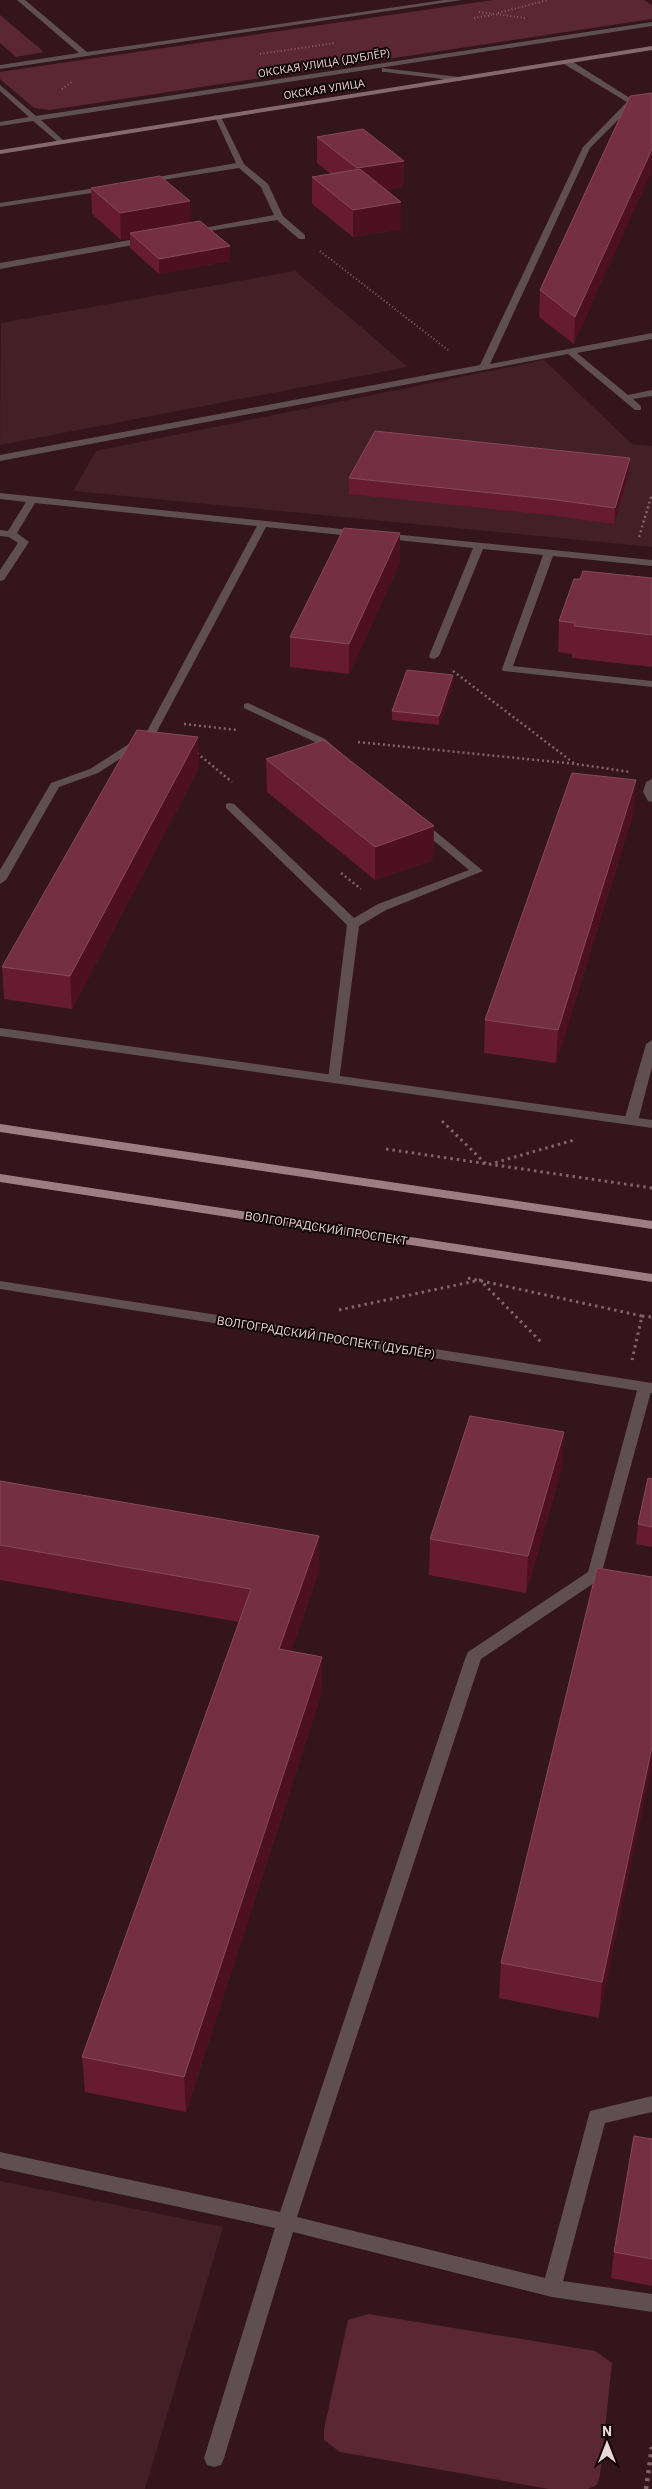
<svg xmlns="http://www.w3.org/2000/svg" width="652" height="2489" viewBox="0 0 652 2489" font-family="'IBM Plex Sans',sans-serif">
  <rect width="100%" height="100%" fill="#33151b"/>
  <path fill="#431f26" d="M295 271 408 367 0 445 1 323Z
    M544 360 632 444 652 446V547L73 491 96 451Z
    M0 2181 223 2227 145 2489H0Z"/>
  <path fill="#5b2732" d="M493 0H644L652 5V19L50 110 34 108 0 79V72L6 71Z
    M0 15 44 52 16 57 0 43Z
    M368 2314 595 2351 612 2363 600 2475 597 2485 588 2489H549L340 2452 324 2440V2429L348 2320Z"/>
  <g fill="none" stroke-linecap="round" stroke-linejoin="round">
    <path stroke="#80666b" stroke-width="2" stroke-dasharray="1 2.5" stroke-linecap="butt" d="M479 12 525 18
      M498 13 548 0
      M474 18 492 15
      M260 54 335 43
      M62 89 73 81
      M320 251 448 350"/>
    <path stroke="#80666b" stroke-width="2.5" stroke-dasharray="2 3" stroke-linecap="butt" d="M639 537 652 494
      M453 671 575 764
      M184 724 237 730
      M358 742 576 764 630 772
      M197 753 232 782
      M341 873 361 889"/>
    <path stroke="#80666b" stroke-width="3" stroke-dasharray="2.5 4" stroke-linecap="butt" d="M442 1121 487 1165 574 1140
      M386 1149 652 1188
      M468 1278 642 1316 632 1360
      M339 1310 480 1280 543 1344
      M642 1316 652 1317"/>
    <path stroke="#80666b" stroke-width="4.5" stroke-dasharray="3 5" stroke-linecap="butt" d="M646 2489 652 2447"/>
    <path fill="#5f4f51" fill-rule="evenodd" d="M17 0H25L87 52 444 0H462L0 69V65L79 53Z
      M564 60H570L636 102 590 148 490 364 652 333V339L577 353 628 395 652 390V396L633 399 641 406V410H635L568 354 0 461V455L480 365 583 147 627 102 564 64Z
      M214 115 221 117 244 164 268 184 283 216 305 235V239H299L277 220 190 234V230H193L274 215 261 187 239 168 143 183 142 181 146 179 236 163Z
      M108 186 112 188 111 190 0 207V203Z
      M147 237 150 238V242L0 269V263Z
      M0 493 360 531 365 534 360 537 266 527 154 737 98 773 59 787 6 880 0 884V870L51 783 90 769 146 733 257 526 35 503 17 533 29 542 4 580 0 581V570L18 543 9 537 0 536V530L8 531 26 502 0 499Z
      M382 533 652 560V566L553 556 513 666 652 681V687L503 671 502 669 543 555 483 549 439 656 434 659 430 658 429 656 473 548 378 538 377 536Z
      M248 703 325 739 341 753 339 755H331L317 743 244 708V704Z
      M652 779V802L648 801 643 792 646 782Z
      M230 803 234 804 354 918 378 904 469 870 416 826V822H424L483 871 386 910 359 926 339 1082 334 1083 328 1079 347 925 226 808V804Z
      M652 1040V1067L638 1121 636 1124H626L624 1121 646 1044Z
      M645 1382 650 1384 652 1388 600 1579 481 1659 297 2217 545 2278 590 2111 652 2096V2112L605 2123 563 2281 652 2294V2312L552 2297 293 2232 224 2458 221 2465 214 2467 207 2465 204 2458 275 2228 0 2168V2152L280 2212 466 1656 468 1652 588 1572 638 1387Z"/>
    <path fill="#5f4f51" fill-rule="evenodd" d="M652 22V26L41 120 63 140 64 142 60 144 33 121 0 126V122L29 117 0 91V85L36 116Z
      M382 68 459 77 463 79 459 81 385 72H382Z"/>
    <path fill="#5f4f51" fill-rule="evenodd" d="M0 1028 652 1120V1128L0 1036Z
      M0 1281 652 1383V1393L0 1289Z"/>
    <path fill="#83696d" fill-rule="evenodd" d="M652 46V50L0 154V150Z"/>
    <path fill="#9e7d82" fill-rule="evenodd" d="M0 1124 652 1221V1229L0 1132Z
      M0 1174 652 1274V1282L0 1182Z"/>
  </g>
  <path fill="#661b33" d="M630 96 574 344 539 317 540 290Z
    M317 137 404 161 403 187 386 190 401 229 353 237 312 204V177L331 174 317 163Z
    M91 188 191 223 230 246V261L159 274 130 248V238L121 240 92 214Z
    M630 458 629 474 614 524 549 515 349 494V478Z
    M400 562 349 674 290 667V637Z
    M652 578V667L572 658V654L558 652 559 621 580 579Z
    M453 675V684L439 725 392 720V711Z
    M266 759 434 826 433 860 375 880 267 792Z
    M199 768 72 1009 4 999 2 967Z
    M634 811 556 1063 484 1053 485 1020Z
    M562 1468 526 1593 429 1575 430 1539Z
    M652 1479V1547L636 1544 638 1524Z
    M0 1481 319 1536V1571L291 1651 322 1657V1692L186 2112 85 2092 82 2057 239 1622 0 1580Z
    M652 1577 599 2018 499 1998 501 1963Z
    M652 2139V2286L611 2278 614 2252Z"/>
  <path fill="#4c1022" d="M652 149V171L574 344 575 317Z
    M404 161 403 187 356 195 357 168Z
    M190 201 191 228 130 233V238L121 240 120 213Z
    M401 202V229L353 237V210Z
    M230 246V261L159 274V259Z
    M630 458 629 474 614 524 615 508Z
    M400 533V562L349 674V644Z
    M453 675V684L439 725V716Z
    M198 737 199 768 72 1009 70 976Z
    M636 780 634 811 556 1063 558 1030Z
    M434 826 433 860 375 880V847Z
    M564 1432 562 1468 526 1593 528 1556Z
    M319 1536V1571L280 1684 279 1649Z
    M322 1657V1692L186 2112 184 2077Z
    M652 1747V1766L599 2018 602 1982Z"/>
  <path fill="#742f45" stroke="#87495c" d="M652 93V149L575 317 540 290 630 96Z
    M363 129 404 161 357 168 317 137Z
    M360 169 401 202 353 210 312 177Z
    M160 176 190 201 120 213 91 188Z
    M200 221 230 246 159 259 130 233Z
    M375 431 630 458 615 508 549 499 349 478Z
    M344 528 400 533 349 644 290 637Z
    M583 571 652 578V635L574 626 575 623 559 621 574 579H580Z
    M407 670 453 675 439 716 392 711Z
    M137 730 198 737 70 976 2 967Z
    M324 740 434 826 375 847 266 759Z
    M572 773 636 780 558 1030 485 1020Z
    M470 1416 564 1432 528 1556 430 1539Z
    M648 1478 652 1479V1527L638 1524Z
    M0 1481 319 1536 279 1649 322 1657 184 2077 82 2057 251 1589 0 1545Z
    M597 1568 652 1577V1747L602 1982 501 1963Z
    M634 2136 652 2139V2259L614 2252Z"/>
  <g text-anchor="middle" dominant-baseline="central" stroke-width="4" stroke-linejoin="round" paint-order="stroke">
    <g font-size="11" fill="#ead5d8" stroke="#120608">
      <text transform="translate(324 63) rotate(-9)">ОКСКАЯ УЛИЦА (ДУБЛЁР)</text>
      <text transform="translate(324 89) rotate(-9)">ОКСКАЯ УЛИЦА</text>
    </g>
    <g font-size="12" fill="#ead5d8" stroke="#120608">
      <text transform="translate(326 1228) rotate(9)">ВОЛГОГРАДСКИЙ ПРОСПЕКТ</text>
      <text transform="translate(326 1337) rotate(9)">ВОЛГОГРАДСКИЙ ПРОСПЕКТ (ДУБЛЁР)</text>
    </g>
  </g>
  <g transform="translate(607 2444)" stroke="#120608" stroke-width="4" paint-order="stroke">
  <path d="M0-4L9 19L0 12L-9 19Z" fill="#ead5d8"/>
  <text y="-8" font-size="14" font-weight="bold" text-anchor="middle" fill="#ead5d8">N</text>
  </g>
</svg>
